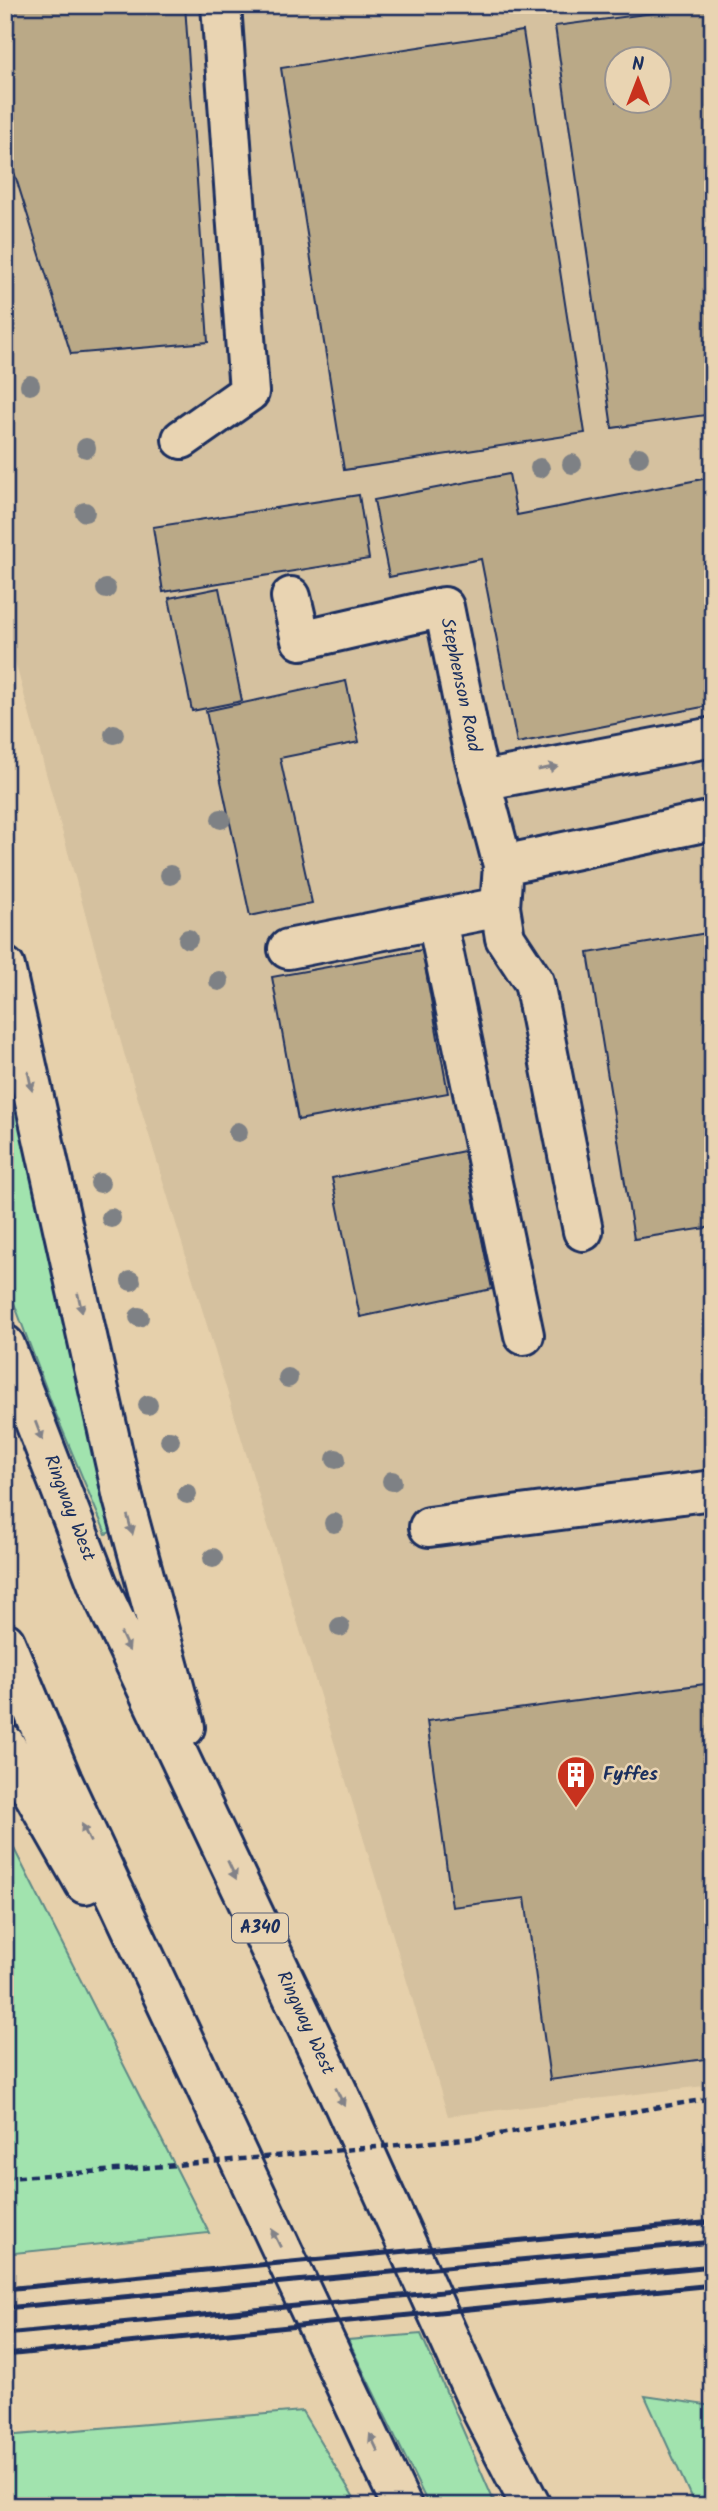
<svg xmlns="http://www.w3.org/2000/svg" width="718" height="2511" viewBox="0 0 718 2511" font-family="Kalam,sans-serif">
  <rect width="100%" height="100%" fill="#e6d0ab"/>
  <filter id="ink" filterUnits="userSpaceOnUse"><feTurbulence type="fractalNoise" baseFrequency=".0143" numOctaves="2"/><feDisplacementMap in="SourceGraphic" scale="14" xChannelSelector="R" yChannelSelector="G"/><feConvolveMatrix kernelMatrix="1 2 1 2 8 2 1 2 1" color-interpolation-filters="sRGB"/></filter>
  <g filter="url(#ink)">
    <path fill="#d5c19f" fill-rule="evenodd" d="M5 5H713V2085L448 2116 124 1053 5 626ZM616 60H658V102H616Z"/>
    <path fill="#a1e3ae" stroke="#5e8986" stroke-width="2" d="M5 1042 118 1529 106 1534 55 1412 5 1279Z
      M5 1831 209 2233 5 2254Z
      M421 2334 496 2506H429L348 2340Z
      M645 2396 713 2406V2506H695Z
      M302 2411 359 2506H5V2436Z"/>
    <path fill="#baa987" stroke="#1b2f5e" stroke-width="2" fill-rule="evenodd" d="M5 5H185L208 342 71 354 5 143Z
      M713 5V414L612 428 555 26ZM616 60H658V102H616Z
      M523 31 585 433 344 470 281 68Z
      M509 474 517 515 713 477V705L517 743 481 559 389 577 374 500Z
      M359 495 369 559 163 592 153 527Z
      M219 588 242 701 192 711 169 598Z
      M346 681 359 742 280 758 312 903 250 916 206 711Z
      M713 932V1227L634 1239 588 953Z
      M422 950 448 1093 298 1120 272 977Z
      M464 1151 492 1289 360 1317 332 1178Z
      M713 1683V2058L550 2080 525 1898 452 1907 427 1721Z"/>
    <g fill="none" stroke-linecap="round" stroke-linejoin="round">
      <defs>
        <path id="minor" d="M182 439 249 392 221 5
          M291 597 301 640 444 607 473 752 503 865 500 907 505 938 534 982 583 1231
          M481 781 713 737
          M503 865 713 820
          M437 921 524 1335
          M288 949 500 907
          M429 1527 713 1490"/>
        <path id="major" d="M5 967 123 1498 185 1727
          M5 1345 98 1585 344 2105 482 2411 531 2506
          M5 1642 62 1780 402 2506
          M5 1744 85 1884"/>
      </defs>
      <use href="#minor" stroke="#1b2f5e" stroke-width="44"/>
      <use href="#major" stroke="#1b2f5e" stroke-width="44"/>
      <path stroke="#1b2f5e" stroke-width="4.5" stroke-dasharray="7 5" stroke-linecap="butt" d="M476 2138 713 2098
        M5 2178 131 2169"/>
      <use href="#minor" stroke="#e9d4b2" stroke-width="38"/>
      <use href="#major" stroke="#e9d4b2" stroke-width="38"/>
      <path stroke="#1b2f5e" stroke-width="5" d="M5 2289 713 2222
        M5 2308 713 2242
        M5 2334 713 2266
        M5 2355 713 2285"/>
      <path stroke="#1b2f5e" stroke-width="4.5" stroke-dasharray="7 5" stroke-linecap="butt" d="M131 2169 476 2138"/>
    </g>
    <g fill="#7e8185">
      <circle cx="30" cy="385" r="10"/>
      <circle cx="86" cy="448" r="10"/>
      <circle cx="639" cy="457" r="10"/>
      <circle cx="572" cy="464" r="10"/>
      <circle cx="540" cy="468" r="10"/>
      <circle cx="85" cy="512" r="10"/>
      <circle cx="106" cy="589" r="10"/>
      <circle cx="114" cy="734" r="10"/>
      <circle cx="221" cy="819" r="10"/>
      <circle cx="170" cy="875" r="10"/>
      <circle cx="188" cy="939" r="10"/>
      <circle cx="219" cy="981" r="10"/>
      <circle cx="238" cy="1132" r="10"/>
      <circle cx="100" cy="1183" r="10"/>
      <circle cx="111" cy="1218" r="10"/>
      <circle cx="131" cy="1281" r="10"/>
      <circle cx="139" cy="1317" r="10"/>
      <circle cx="288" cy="1378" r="10"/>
      <circle cx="148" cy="1405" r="10"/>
      <circle cx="170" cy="1440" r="10"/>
      <circle cx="336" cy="1459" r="10"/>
      <circle cx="392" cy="1481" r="10"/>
      <circle cx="187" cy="1494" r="10"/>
      <circle cx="334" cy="1523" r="10"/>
      <circle cx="213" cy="1558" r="10"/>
      <circle cx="340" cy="1627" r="10"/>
    </g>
    <defs><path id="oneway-solid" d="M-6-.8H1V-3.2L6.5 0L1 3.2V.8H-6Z" transform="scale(1.75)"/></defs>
    <g fill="#828288">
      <use href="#oneway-solid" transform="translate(548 768) rotate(-11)"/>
      <use href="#oneway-solid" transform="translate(30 1081) rotate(78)"/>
      <use href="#oneway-solid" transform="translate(80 1303) rotate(77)"/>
      <use href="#oneway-solid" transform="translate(39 1431) rotate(69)"/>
      <use href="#oneway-solid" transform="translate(130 1525) rotate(75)"/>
      <use href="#oneway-solid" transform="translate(125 1642) rotate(65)"/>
      <use href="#oneway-solid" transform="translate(86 1833) rotate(-115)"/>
      <use href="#oneway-solid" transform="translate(232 1870) rotate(65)"/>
      <use href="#oneway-solid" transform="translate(340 2097) rotate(65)"/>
      <use href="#oneway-solid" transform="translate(276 2238) rotate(-116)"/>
      <use href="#oneway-solid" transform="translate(374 2443) rotate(-115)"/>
    </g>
  </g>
  <defs>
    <symbol id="building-pin" viewBox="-11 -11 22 30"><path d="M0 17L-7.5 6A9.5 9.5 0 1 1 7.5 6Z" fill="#c8321e" stroke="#e9d4b2"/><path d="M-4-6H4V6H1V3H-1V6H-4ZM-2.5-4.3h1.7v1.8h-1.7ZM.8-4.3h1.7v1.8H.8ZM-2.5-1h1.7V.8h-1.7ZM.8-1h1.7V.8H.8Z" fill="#fff"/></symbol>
  </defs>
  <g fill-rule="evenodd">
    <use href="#building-pin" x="554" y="1753" width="44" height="60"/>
  </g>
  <g text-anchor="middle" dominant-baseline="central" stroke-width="5" stroke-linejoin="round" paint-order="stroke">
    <rect fill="#e9d4b2" stroke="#596077" stroke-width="2" x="232" y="1913.5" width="56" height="29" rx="5"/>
    <g font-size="18" font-weight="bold" fill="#1b2f5e">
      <text x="260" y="1928">A340</text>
    </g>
    <g font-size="19" fill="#1b2f5e" stroke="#e9d4b2">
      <text transform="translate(460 685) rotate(78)">Stephenson Road</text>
      <text transform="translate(69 1508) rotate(69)">Ringway West</text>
      <text transform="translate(305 2023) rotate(65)">Ringway West</text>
    </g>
    <g font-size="19" font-weight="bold" fill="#1b2f5e" stroke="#e9d4b2" text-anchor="start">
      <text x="603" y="1775">Fyffes</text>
    </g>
  </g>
  <rect width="718" height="2511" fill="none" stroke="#e9d4b2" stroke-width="28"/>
  <rect x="14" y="14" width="690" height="2483" fill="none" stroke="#1b2f5e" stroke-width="2.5" filter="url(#ink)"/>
  <g transform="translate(638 80)"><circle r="33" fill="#e9d4b2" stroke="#979290" stroke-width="2"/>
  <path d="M0-5L12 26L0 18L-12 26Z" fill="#c8321e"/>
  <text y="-10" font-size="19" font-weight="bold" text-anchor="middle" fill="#1b2f5e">N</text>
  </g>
</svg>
